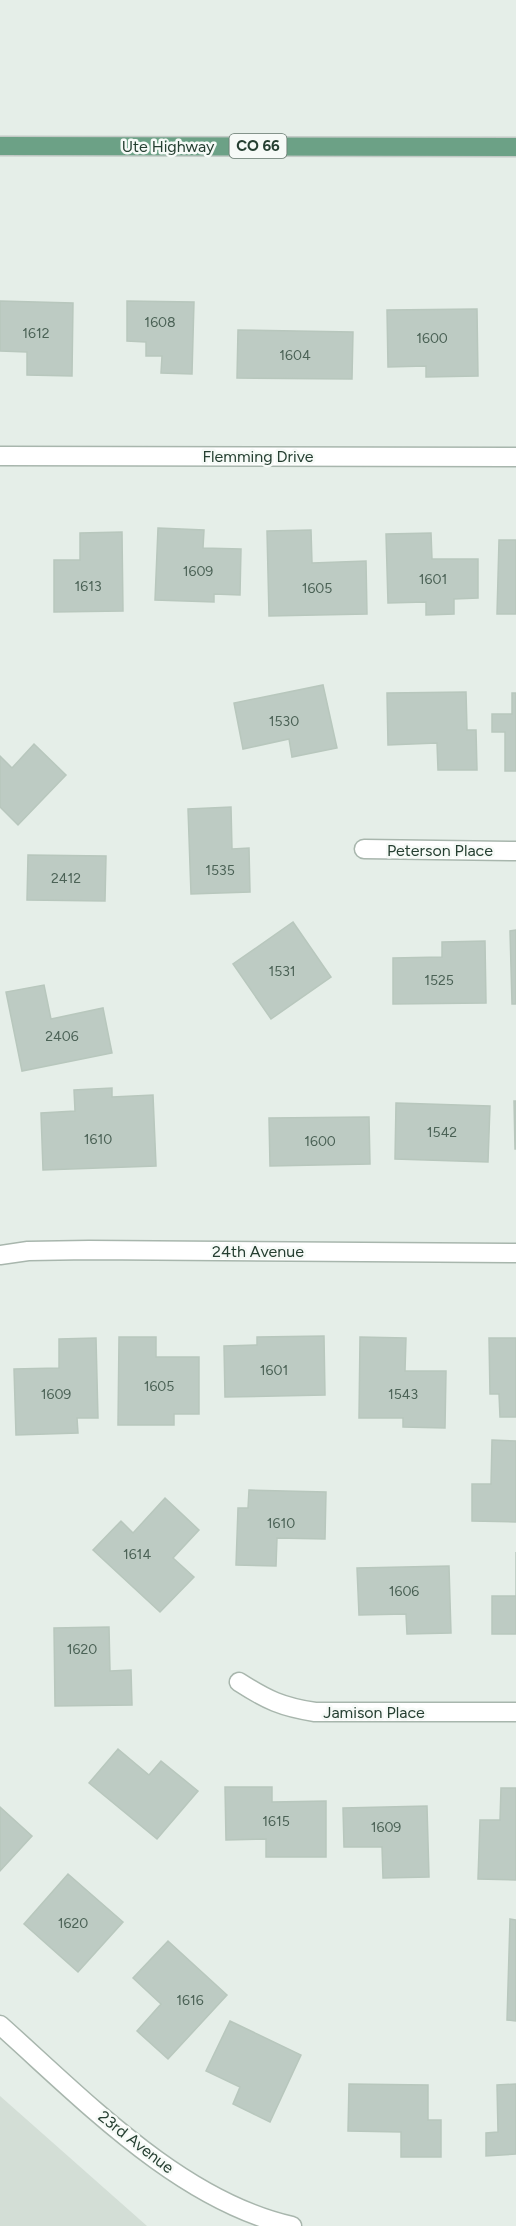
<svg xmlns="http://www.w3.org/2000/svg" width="516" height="2226" viewBox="0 0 516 2226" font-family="Figtree,sans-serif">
  <rect width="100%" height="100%" fill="#e5eee8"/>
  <path fill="#d3ded6" d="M0 2096 147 2226H0Z"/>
  <path fill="#bdcbc3" stroke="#b8c7bd" stroke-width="1.5" d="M0 301 73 303 72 376 27 375V352L0 351Z
    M127 301 194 302 192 374 161 373 162 356H146V342L127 341Z
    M477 309 478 376 426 377V366L388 367 387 310Z
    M238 330 353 332 352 379 237 378Z
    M158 528 204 530 203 548 241 549 240 595 214 594V602L155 600Z
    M311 530 312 563 366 561 367 614 269 616 267 531Z
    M122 532 123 611 54 612V560H80V533Z
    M431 533 432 559H478V598L454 599V614L426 615V602L388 603 386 534Z
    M499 540H516V614H497Z
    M323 685 337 748 292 757 289 739 243 749 234 703Z
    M466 692 467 730H476L477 770H438L437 743 388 745 387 693Z
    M512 693H516V771H505V732H492V714H512Z
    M34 744 66 775 18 825 0 807V756L12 768Z
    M231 807 232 849 249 848 250 892 191 894 188 809Z
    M28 855 106 856 105 901 27 900Z
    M293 922 331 977 271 1019 233 964Z
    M516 930V1004H512L510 931Z
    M485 941 486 1003 393 1004V958L442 957V942Z
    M44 985 51 1019 103 1008 112 1053 22 1071 6 992Z
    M112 1088V1097L153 1095 156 1166 43 1170 41 1113 75 1111 74 1090Z
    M514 1101H516V1149H515Z
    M396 1103 490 1106 488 1162 395 1159Z
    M369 1117 370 1164 270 1166 269 1118Z
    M324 1336 325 1395 225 1397 224 1346 257 1345V1337Z
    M119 1337H156V1357H199V1414H174V1425H118Z
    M360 1337 406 1338 405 1371H446L445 1428 403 1427V1418H359Z
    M96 1338 98 1418H77L78 1433 16 1435 14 1369 59 1368V1339Z
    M489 1338H516V1417H500L499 1394H490Z
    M492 1440 516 1441V1522L472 1521V1484H491Z
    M249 1490 326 1492 325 1539 277 1538 276 1566 236 1565 238 1508H248Z
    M165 1498 199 1530 173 1558 194 1577 160 1612 93 1550 121 1521 133 1533Z
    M516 1552V1634H492V1596H516Z
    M449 1566 451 1633 407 1634 406 1614 359 1615 357 1568Z
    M109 1627 110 1671 131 1670 132 1705 55 1706 54 1628Z
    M118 1749 149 1775 161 1761 198 1791 157 1839 89 1783Z
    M225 1787H272V1802L326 1801V1857H266V1839L226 1840Z
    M501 1788H516V1880L478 1879 480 1820H500Z
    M427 1806 429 1877 383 1878 382 1847H344L343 1808Z
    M0 1807 32 1836 0 1871Z
    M68 1874 123 1922 78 1972 24 1924Z
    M510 1919 516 1920V2021L507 2020Z
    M168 1941 227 1995 168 2059 137 2031 161 2004 133 1978Z
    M230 2021 301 2055 270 2122 233 2104 240 2087 206 2071Z
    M349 2084 428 2085V2120H441V2157H401V2132L348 2131Z
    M516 2084V2154L486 2156V2133L498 2132 497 2085Z"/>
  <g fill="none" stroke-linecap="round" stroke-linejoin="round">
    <defs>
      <path id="minor" d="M0 456 516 457
        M364 849 516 851
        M0 1255 28 1251 89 1250 516 1253
        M239 1682C267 1700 282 1707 315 1712H516
        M0 2025C83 2099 180 2201 292 2226"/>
      <path id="major" d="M0 146 516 147"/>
    </defs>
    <use href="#minor" stroke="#a8b6ad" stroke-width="21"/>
    <use href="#major" stroke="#c2c9c5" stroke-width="21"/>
    <use href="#minor" stroke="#fff" stroke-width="18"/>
    <use href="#major" stroke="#6ca186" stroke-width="18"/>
  </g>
  <g text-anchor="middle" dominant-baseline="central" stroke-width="5" stroke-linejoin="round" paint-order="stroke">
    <g font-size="14" fill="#4b6256">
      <text x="160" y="322">1608</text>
      <text x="36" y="333">1612</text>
      <text x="432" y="338">1600</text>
      <text x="295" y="355">1604</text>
      <text x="198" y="571">1609</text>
      <text x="433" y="579">1601</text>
      <text x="88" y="586">1613</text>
      <text x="317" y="588">1605</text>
      <text x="284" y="721">1530</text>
      <text x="220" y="870">1535</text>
      <text x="66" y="878">2412</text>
      <text x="282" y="971">1531</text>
      <text x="439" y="980">1525</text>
      <text x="62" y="1036">2406</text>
      <text x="442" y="1132">1542</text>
      <text x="98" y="1139">1610</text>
      <text x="320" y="1141">1600</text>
      <text x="274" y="1370">1601</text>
      <text x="159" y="1386">1605</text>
      <text x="56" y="1394">1609</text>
      <text x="403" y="1394">1543</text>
      <text x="281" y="1523">1610</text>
      <text x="137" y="1554">1614</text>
      <text x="404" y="1591">1606</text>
      <text x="82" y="1649">1620</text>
      <text x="276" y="1821">1615</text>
      <text x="386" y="1827">1609</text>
      <text x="73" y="1923">1620</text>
      <text x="190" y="2000">1616</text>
    </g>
    <rect fill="#f6faf7" stroke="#64776c" stroke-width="1.5" x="229.5" y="134" width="57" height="24" rx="4.5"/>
    <g font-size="15" font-weight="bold" fill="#253f31">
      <text x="258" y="146">CO 66</text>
    </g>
    <g font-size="16" fill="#253f31" stroke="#f6faf7">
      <text x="168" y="146">Ute Highway</text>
      <text x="258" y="456">Flemming Drive</text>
      <text x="440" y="850">Peterson Place</text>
      <text x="258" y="1251">24th Avenue</text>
      <text x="374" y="1712">Jamison Place</text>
      <text transform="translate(136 2142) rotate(38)">23rd Avenue</text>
    </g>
  </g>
</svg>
